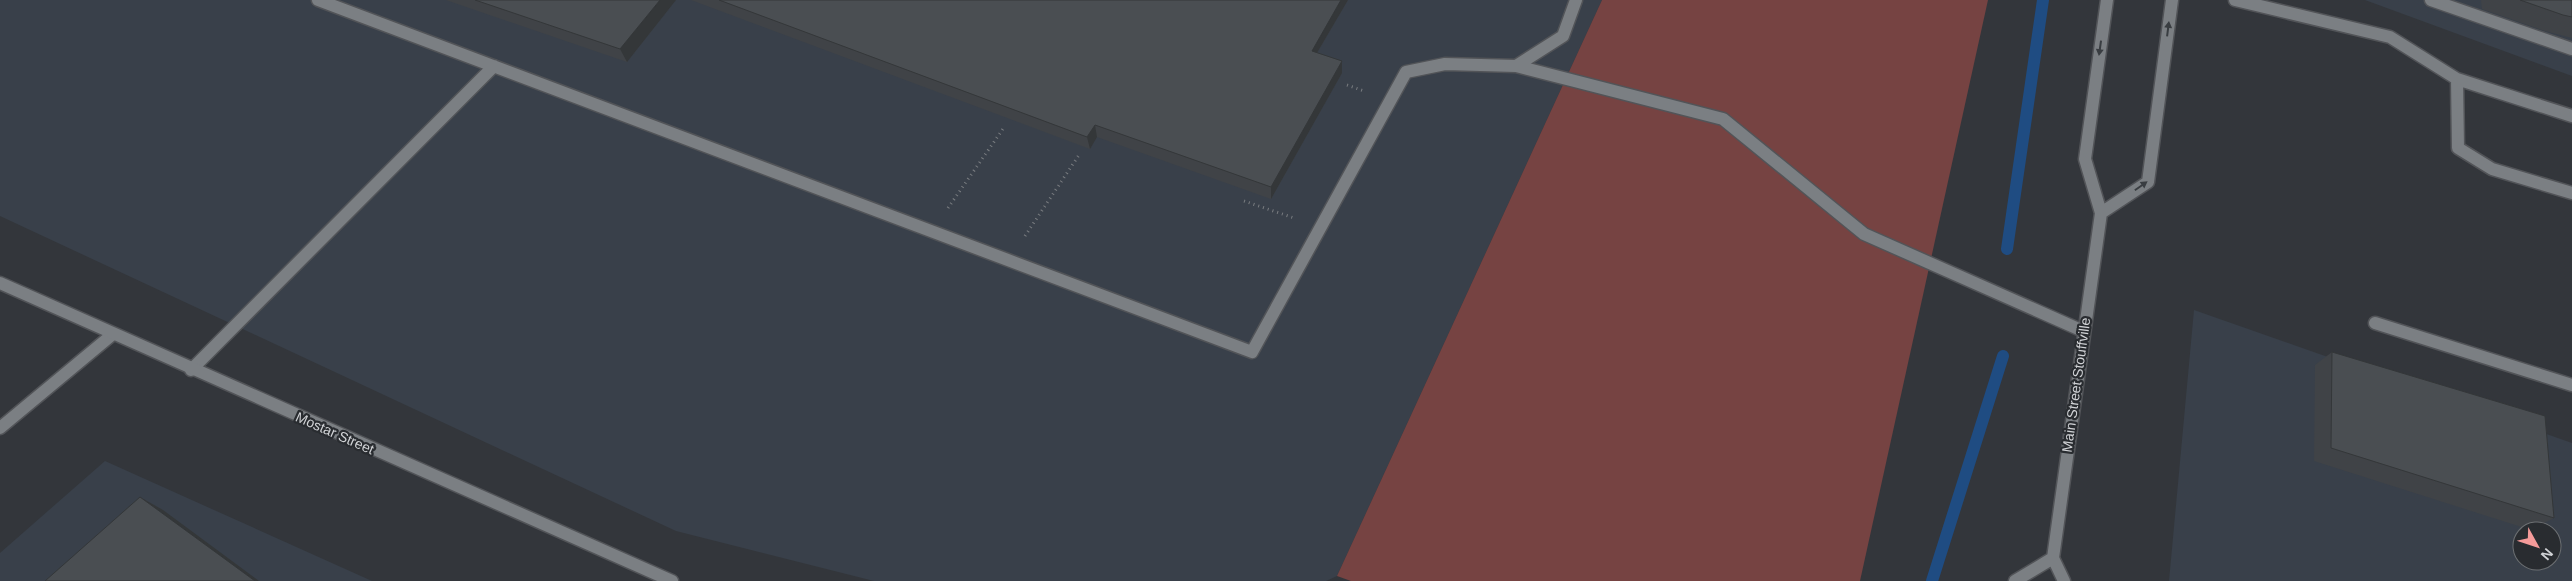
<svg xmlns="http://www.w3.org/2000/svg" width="2572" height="581" viewBox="0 0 2572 581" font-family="Arial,sans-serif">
  <rect width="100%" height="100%" fill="#33363b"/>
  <path fill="#39404a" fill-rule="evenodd" d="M0 0H1602L1337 576 1326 581H874L676 531 0 216Z
    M2365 0H2572V76Z
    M2194 310 2572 443V581H2169ZM2522 531H2552V561H2522Z
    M105 461 372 581H0V553Z"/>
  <path fill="#764342" d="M1602 0H1988L1860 581H1351L1337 576Z"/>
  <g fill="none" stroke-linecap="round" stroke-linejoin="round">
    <path stroke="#1f4c82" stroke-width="12" d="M2007 249 2043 0
      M1932 581 2003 356"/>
    <defs>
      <path id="lane" d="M318 0 1252 352 1406 72 1445 64 1516 66 1723 119 1864 234 2083 331
        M2235 0 2390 37 2457 79 2572 116
        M2431 0 2572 49
        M1516 66 1563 36 1576 0
        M2457 79 2458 148 2492 169 2572 193
        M2375 323 2572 385
        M191 370 494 66
        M0 428 113 334"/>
      <path id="street" d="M0 283 672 581"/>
      <path id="secondary" d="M2101 213 2148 182 2172 0
        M2015 581 2053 558
        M2064 581 2053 558 2101 213 2085 159 2107 0"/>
    </defs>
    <use href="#lane" stroke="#525458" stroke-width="15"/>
    <use href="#street" stroke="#525458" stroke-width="15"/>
    <use href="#secondary" stroke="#525458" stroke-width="15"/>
    <path stroke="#7a7d81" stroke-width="3" stroke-dasharray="1 4" stroke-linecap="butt" d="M1347 85 1364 91
      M1244 201 1294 218
      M948 208 1005 126
      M1025 236 1079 155"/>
    <use href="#lane" stroke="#7b7f83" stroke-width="12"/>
    <use href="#street" stroke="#7b7f83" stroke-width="12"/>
    <use href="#secondary" stroke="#7b7f83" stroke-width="12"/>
  </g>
  <path fill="#404347" d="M446 0H676L627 62Z
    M691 0H1348L1317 53 1342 73 1271 199 1097 137 1090 149Z
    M2481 0H2572V38L2545 31 2482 9Z
    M2332 352 2554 518 2531 530 2314 461 2315 365Z"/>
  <path fill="#343739" d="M660 0H676L627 62 620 49Z
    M1341 0H1348L1311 63 1312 51Z
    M1342 61V73L1271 199V187Z
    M1095 125 1097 137 1090 149 1087 137Z
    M140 497 163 510 259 581H255Z"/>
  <path fill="#4a4e52" stroke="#343739" d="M475 0H660L620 49Z
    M719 0H1341L1312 51 1342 61 1271 187 1095 125 1087 137Z
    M2520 0H2572V17L2563 15Z
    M2332 352 2545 416 2554 518 2331 448Z
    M140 497 255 581H45Z"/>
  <defs><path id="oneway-solid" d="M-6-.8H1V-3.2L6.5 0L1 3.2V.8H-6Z" transform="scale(1.25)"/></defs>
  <g fill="#393d41">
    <use href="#oneway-solid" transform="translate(2168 29) rotate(-83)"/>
    <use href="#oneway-solid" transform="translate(2100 48) rotate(98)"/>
    <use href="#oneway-solid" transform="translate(2141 186) rotate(-35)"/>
  </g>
  <g text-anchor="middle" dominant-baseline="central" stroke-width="4.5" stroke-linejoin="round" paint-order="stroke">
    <g font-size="14" fill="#d1d3d6" stroke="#292c30">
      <text transform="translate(2076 385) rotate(-82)">Main Street Stouffville</text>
      <text transform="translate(335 433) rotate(24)">Mostar Street</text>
    </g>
  </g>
  <g transform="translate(2537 546) rotate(130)"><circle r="24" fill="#292c30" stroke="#6c6f72"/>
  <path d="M0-4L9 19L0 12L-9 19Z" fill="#f59b9a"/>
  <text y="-8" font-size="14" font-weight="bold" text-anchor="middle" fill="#d1d3d6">N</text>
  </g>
</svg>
